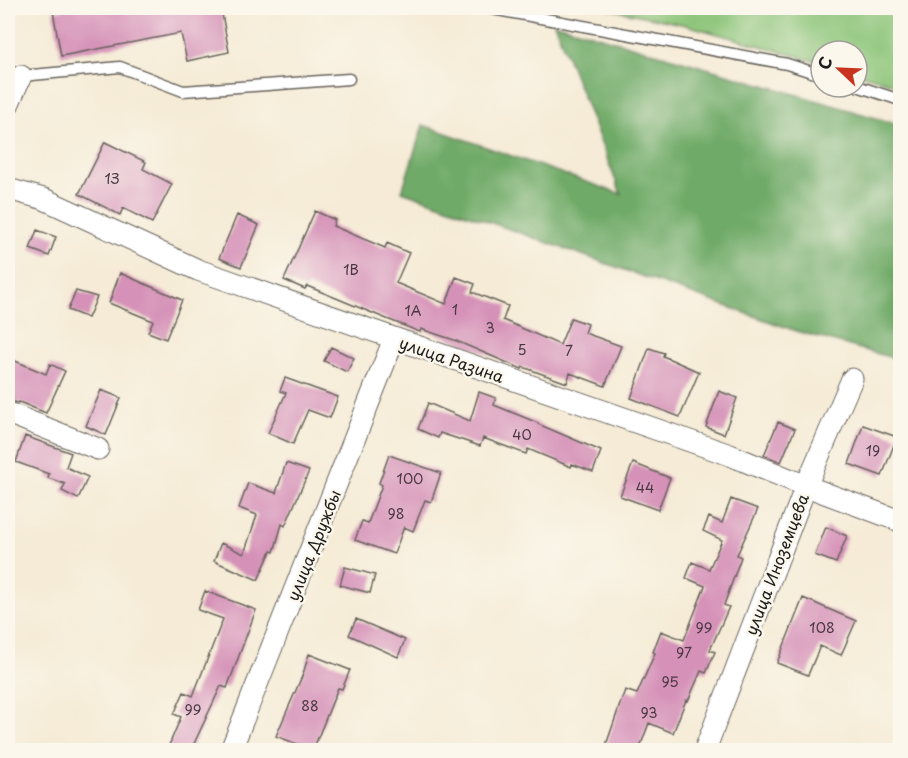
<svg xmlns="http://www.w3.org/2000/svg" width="908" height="758" viewBox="0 0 908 758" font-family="'Playpen Sans',sans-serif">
  <rect width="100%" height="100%" fill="#fbf7ec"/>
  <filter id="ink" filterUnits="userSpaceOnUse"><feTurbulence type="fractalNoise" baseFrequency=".0167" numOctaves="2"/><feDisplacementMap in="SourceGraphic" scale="12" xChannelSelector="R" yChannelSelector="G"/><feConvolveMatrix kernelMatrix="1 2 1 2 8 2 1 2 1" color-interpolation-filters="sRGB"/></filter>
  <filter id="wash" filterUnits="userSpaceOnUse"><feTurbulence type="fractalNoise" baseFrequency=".008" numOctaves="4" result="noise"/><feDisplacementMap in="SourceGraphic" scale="24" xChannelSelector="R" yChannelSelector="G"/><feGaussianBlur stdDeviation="1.35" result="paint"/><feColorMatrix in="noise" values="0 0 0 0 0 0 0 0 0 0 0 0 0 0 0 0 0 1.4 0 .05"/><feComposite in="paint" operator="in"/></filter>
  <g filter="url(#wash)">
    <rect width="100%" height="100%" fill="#f5ebd6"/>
    <path fill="#8bc478" stroke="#54704a" stroke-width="1.5" d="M605 8H900V86L857 73V51H821V63L686 25Z"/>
    <path fill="#70aa68" stroke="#466342" stroke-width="1.5" d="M554 23 900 125V360L796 331 402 191 423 125 621 194Z"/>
    <g id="blocks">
      <path fill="#d591b8" d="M70 8H221L229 52 187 61 181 33 61 56 53 11Z
        M105 142 146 162 143 169 172 184 152 223 123 208 120 215 79 194Z
        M315 211 335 220 333 226 385 248 387 243 409 253 396 283 446 304 456 277 475 284 472 292 508 306 503 320 560 345 571 318 588 324 585 333 621 346 605 386 570 373 567 383 523 367 522 369 454 340 421 329 420 332 382 317 307 286 305 289 284 280Z
        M237 215 259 225 241 267 219 258Z
        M37 230 56 237 49 256 30 249Z
        M120 273 182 300 166 339 148 332 153 321 109 303Z
        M76 291 97 297 88 318 68 310Z
        M331 347 354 358 347 372 324 361Z
        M649 348 664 353 663 356 699 372 680 417 631 398Z
        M13 360 46 374 50 364 65 371 46 413 19 402 18 403 8 400V374Z
        M285 378 338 397 330 418 308 410 293 444 268 433 286 393 280 391Z
        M101 390 121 398 106 435 86 426Z
        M719 391 737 398 724 434 706 427Z
        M479 392 496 398 494 405 538 423V424L601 451 593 472 572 464 571 467 528 449 526 454 483 438 480 446 440 433 438 438 418 429 428 403 470 421Z
        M778 422 795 429 781 462 764 455Z
        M863 425 897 437 882 476 849 464Z
        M25 436 71 453 66 467 88 477 78 499 62 491 65 484 48 478 49 474 16 462Z
        M389 455 441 473 431 502 425 500 413 531 404 527 394 554 355 540 362 521 368 523 382 485 379 483Z
        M286 463 309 471 285 526 282 524 274 552 271 551 258 580 214 561 221 543 244 554 257 515 239 508 248 483 276 493Z
        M633 463 670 478 658 510 620 496Z
        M731 499 758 509 737 555 741 557 724 605 729 607 710 650 715 652 706 673 701 671 688 701 686 700 673 733 649 723 639 750H620L606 745 625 690 637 694 655 653 653 652 661 631 684 640 705 586 686 578 692 562 709 569 722 540 703 531 709 517 722 523Z
        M826 527 847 536 836 563 815 555Z
        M345 567 375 575 370 593 340 585Z
        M205 591 256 610 227 688 221 686 191 750H167L181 717 174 714 184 692 193 696 223 619 198 610Z
        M803 598 856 621 841 655 820 646 808 675 777 663Z
        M356 619 405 640 398 657 349 635Z
        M309 654 350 670 342 689 338 688 313 750 276 736 303 674Z"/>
    </g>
  </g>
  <g filter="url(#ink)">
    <use href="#blocks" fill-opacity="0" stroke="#68645d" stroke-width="1.5"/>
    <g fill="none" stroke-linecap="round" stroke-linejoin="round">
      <defs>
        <path id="service" d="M487 8 787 64 821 75
          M21 76 120 67 183 91 349 79
          M857 86 900 100"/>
        <path id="minor" d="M8 105 21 76
          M8 189 44 199 198 270 730 455 806 486 900 521
          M8 413 98 449
          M231 750 394 339
          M705 750 806 486 852 379"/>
      </defs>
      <use href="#service" stroke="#68645d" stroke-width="13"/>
      <use href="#minor" stroke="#68645d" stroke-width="23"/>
      <use href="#service" stroke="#fff" stroke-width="10"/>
      <use href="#minor" stroke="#fff" stroke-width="21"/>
    </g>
  </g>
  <g text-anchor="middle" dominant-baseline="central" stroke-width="5" stroke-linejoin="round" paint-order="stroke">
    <g font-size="14" fill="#4a3943">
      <text x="112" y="178">1З</text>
      <text x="351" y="269">1В</text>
      <text x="455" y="309">1</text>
      <text x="413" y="310">1А</text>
      <text x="490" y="327">3</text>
      <text x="522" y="349">5</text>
      <text x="569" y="350">7</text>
      <text x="522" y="434">40</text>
      <text x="873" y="450">19</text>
      <text x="410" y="478">100</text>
      <text x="645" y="487">44</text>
      <text x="396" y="513">98</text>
      <text x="704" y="627">99</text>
      <text x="822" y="627">108</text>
      <text x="684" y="652">97</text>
      <text x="670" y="681">95</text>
      <text x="310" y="705">88</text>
      <text x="193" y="709">99</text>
      <text x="649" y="712">93</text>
    </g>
    <g font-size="16" fill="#1c1c1c" stroke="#fbf7ec">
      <text transform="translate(452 359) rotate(19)">улица Разина</text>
      <text transform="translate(313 545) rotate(-68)">улица Дружбы</text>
      <text transform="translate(776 564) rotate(-69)">улица Иноземцева</text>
    </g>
  </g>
  <rect width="908" height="758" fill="none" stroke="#fbf7ec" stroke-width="30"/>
  <g transform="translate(839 69) rotate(293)"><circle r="28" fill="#fbf7ec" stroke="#a29f99" stroke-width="1.5"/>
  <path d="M0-4.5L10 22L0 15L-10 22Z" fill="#c8321e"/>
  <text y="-9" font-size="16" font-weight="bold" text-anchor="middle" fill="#1c1c1c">С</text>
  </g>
</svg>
